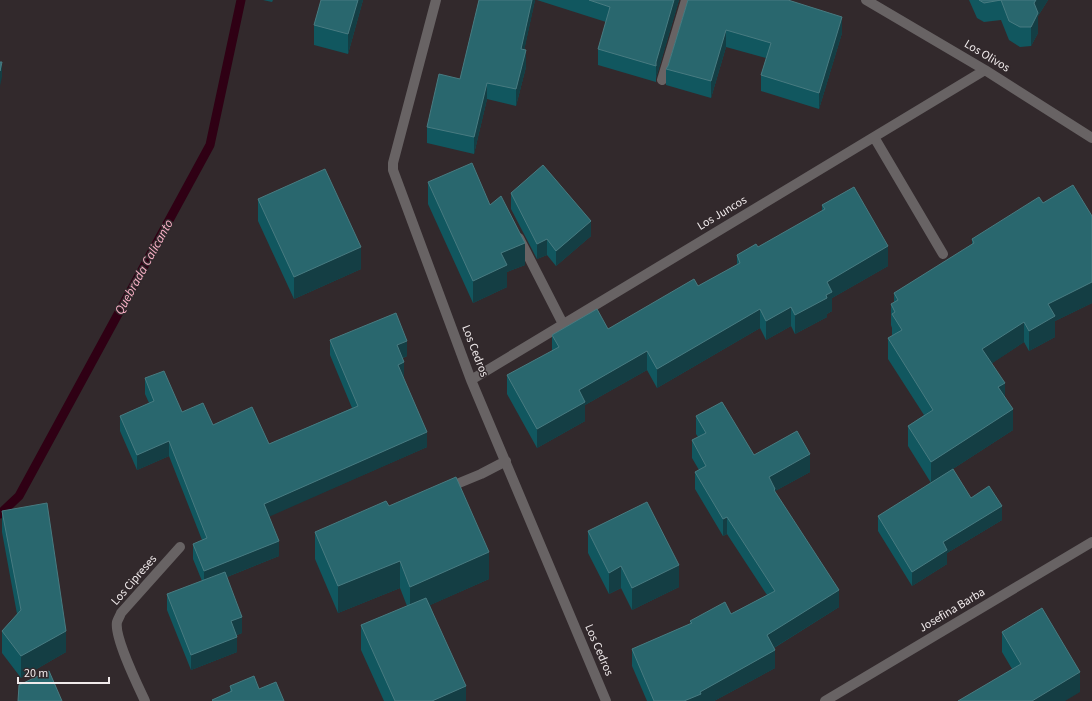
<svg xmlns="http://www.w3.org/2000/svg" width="1092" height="701" viewBox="0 0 1092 701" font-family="'Source Sans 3',sans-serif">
  <rect width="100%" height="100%" fill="#32292c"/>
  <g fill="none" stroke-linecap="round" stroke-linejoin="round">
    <path stroke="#2f0014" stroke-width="9" d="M0 514 19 496 210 145 241 0"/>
    <path stroke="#686364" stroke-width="10" d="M519 238 563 324"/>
    <path stroke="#686364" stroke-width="10" d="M436 0 393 163V170L471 380 606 701
      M866 0 985 70 1092 138
      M662 80 686 0
      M874 137 943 254
      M471 380 985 70
      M447 488 481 474 506 461
      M145 701C138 686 114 637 117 622 118 619 120 616 121 613L180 547"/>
    <path stroke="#686364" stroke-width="10" d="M825 701 1092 542"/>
  </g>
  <path fill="#11575f" d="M263 0H273L272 2Z
    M321 0H363L348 54 314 45V25Z
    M479 0H535L524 50 526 67 516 106 487 99 474 154 427 143V127L460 79Z
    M537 0H679L656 78V82L598 65V49L606 22Z
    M688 0 842 33 819 109 761 91V75L766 58 726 47 711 98 666 85V69L668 66Z
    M969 0H1048L1038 16V33L1031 46 1020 47 1009 40 1001 20 984 22 977 18Z
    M428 182 490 205 525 265 507 272V287L473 303 428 204Z
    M511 193 591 236 556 266 547 255 537 259 511 209Z
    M258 199 361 269 294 299 258 221Z
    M1043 203 1092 216V303L1055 321V337L1029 351 1024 342 992 363 1005 397 1013 430 931 483 908 446V426L924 415 888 359V338L893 336 892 335V328L891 325V304L894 303V293L972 245V239Z
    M822 205 888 266 832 298V311L827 314V317L795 334 791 326 766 340 760 328 657 388 647 370 585 405V421L537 448 507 394V375L552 351V335L608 329 698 286 737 265V255L758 247 822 211Z
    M330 340 407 356 403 358 404 377 403 378 427 447 269 516 279 556 227 577 242 633 237 635V652L191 670 167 610V594L202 581 193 559V544L202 540 169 456 137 470 120 431V416L149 403 145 394V378L182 412 213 425 269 444 352 408 330 355Z
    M696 416 754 455 810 472 775 491V492L839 607 774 648 775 668 714 701H647L632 666V649L690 624V621L731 614 767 595 727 534 723 536 695 489V472L699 470 692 458V440L698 437 696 434Z
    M971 498 1002 520 947 553V564L912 586 878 531V516Z
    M389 506 489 579 430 605 466 701H384L361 650V625L407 606 400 588 338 613 315 559V532Z
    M2 511 66 652 21 678 2 653V631L17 614 2 532Z
    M588 531 679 587 632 610 621 588 609 594 588 553Z
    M1002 632 1080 692 1012 669 1002 652Z
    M230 686 259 689 284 701H212V700L230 692Z"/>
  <path fill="#143e44" d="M358 0H363L348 54V34Z
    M532 0H535L521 65V49Z
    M674 0H679L656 78V62Z
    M1036 0H1048L1038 16V33L1031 46V27L1034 3Z
    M842 17V33L819 109V93Z
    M726 30V47L711 98V81Z
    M526 50V67L516 106V89Z
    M2 62V77L0 86V71Z
    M487 83V99L474 154V137Z
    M591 221V236L556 266V251Z
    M547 239V255L537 259V244Z
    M525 243V265L507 272V287L473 303V281L501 253Z
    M888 246V266L832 298V311L827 314V317L795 334V315L826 295 827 282Z
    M361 247V269L294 299V277Z
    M1092 282V303L1055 321V337L1029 351V331L1048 304Z
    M791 307V326L766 340V321Z
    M760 309V328L657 388V369Z
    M1024 322V342L982 370V349Z
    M407 341V356L397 360V345Z
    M647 351V370L585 405V421L537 448V429L579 390Z
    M404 362V377L398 380V365Z
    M1005 383V404L998 387Z
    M1013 409V430L931 483V462Z
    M427 432V447L264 519V504Z
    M169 441V456L137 470V455Z
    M810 454V472L775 491V506L769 477Z
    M1002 506V520L947 553V564L912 586V572L943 542Z
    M727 517V534L723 536V519Z
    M279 541V556L204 586V571Z
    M489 552V579L410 614V587Z
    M400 561V588L338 613V586Z
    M679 565V587L632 610V588Z
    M621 566V588L609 594V573Z
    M839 590V607L767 652V635Z
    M242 617V633L231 637V621Z
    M66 631V652L21 678V656Z
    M237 637V652L191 670V655Z
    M775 650V668L714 701H684L700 692Z
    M1080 672V692L1065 701H1032Z
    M466 686V701H432Z"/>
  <path fill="#29676e" stroke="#487b81" d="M321 0H358L348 34 314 25Z
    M479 0H532L521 49 526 50 516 89 487 83 474 137 427 127 439 74 460 79Z
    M589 0H674L656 62V66L598 49 610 7Z
    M688 0H788L842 17 819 93 761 75 771 43 726 30 711 81 666 69 668 66Z
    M979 0H1036L1034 3 1038 13 1031 27H1020L1009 21 1001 0 984 3Z
    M0 62H2L0 71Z
    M472 163 490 205 501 196 525 243 501 253 507 265 473 281 428 182Z
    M543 165 591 221 556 251 547 239 537 244 511 193Z
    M325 169 361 247 294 277 258 199Z
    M1073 185 1092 216V282L1048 304 1055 316 1029 331 1024 322 982 349 1005 383 998 387 1013 409 931 462 908 426 933 410 888 338 902 330 892 314 895 312 891 304 898 300 894 293 974 243 972 239 1039 197 1043 203Z
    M854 187 888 246 827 282 832 292 826 295 827 298 795 315 791 307 766 321 760 309 657 369 647 351 579 390 585 402 537 429 507 375 559 347 552 335 597 309 608 329 694 279 698 286 740 263 737 255 756 244 758 247 825 209 822 205Z
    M396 313 407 341 397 345 404 362 398 365 427 432 264 504 279 541 204 571 193 544 207 538 169 441 137 455 120 416 154 401 145 378 164 371 182 412 203 403 213 425 252 407 269 444 358 406 330 340Z
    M722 402 754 455 797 431 810 454 769 477 775 489 774 490 839 590 767 635 775 650 700 692 701 694 684 701H654L632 649 692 623 690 621 725 602 731 614 775 591 727 517 723 519 695 472 706 466 692 440 706 433 696 416Z
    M953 469 971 498 989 486 1002 506 943 542 947 550 912 572 878 516Z
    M456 477 489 552 410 587 400 561 338 586 315 532 386 501 389 506Z
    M647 502 679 565 632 588 621 566 609 573 588 531Z
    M47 503 66 631 21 656 2 631 21 610 2 511Z
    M225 572 242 617 231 621 237 637 191 655 167 594Z
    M426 598 466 686 432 701H395L361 625Z
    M1042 608 1080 672 1032 701H958L1021 664 1002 632Z
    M49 671 62 701H18L19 685Z
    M254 676 259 689 276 682 284 701H213L212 700 232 691 230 686Z"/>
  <g text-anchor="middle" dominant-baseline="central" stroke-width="3" stroke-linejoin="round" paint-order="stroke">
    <g font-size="12" fill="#f0eaeb" stroke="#32292c">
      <text transform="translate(987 56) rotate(31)">Los Olivos</text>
      <text transform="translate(722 213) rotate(-31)">Los Juncos</text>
      <text transform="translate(475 351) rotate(69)">Los Cedros</text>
      <text transform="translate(134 580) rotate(-49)">Los Cipreses</text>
      <text transform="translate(952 610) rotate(-31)">Josefina Barba</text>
      <text transform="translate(599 650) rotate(67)">Los Cedros</text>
    </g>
    <g font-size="13" font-style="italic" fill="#fab1c7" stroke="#32292c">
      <text transform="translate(144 267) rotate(-61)">Quebrada Calicanto</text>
    </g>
  </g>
  <path d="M18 677v6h91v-6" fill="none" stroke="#f0eaeb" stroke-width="2"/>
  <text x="24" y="677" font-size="12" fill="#f0eaeb" stroke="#32292c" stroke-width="3" paint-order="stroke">20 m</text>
</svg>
